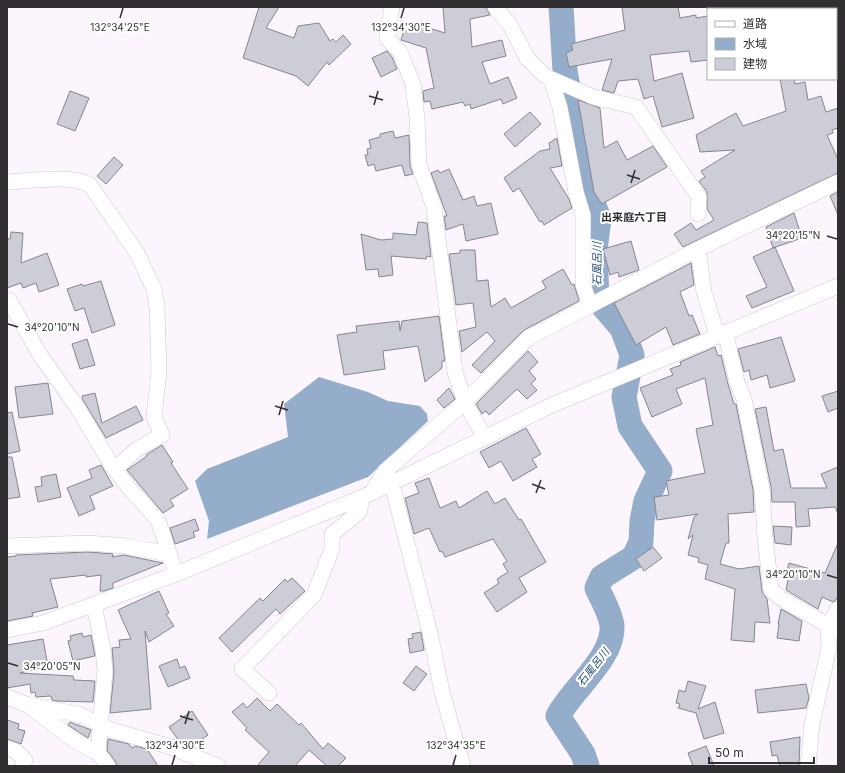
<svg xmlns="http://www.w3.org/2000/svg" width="845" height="773" viewBox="0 0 845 773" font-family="Inter,'Noto Sans JP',sans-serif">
  <rect width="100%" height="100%" fill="#fcf5fe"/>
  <path fill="#93adcb" d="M319 377 368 392 388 401 420 406 427 414 428 421 368 477 207 539 209 521 195 481 207 469 288 437 284 404Z"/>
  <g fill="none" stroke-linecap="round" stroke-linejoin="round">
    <path stroke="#93adcb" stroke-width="25" d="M561 7 565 71 587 187 599 219 595 250 597 299 622 328 632 355 624 397 630 426 660 471 646 501 642 521 641 542 634 557 602 577 597 588C602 599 611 614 612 626 614 658 572 689 558 716L583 754 587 766"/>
  </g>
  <path fill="#cdcdd8" stroke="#85858f" d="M259 7H279L266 28 294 38 298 26 319 23 330 41 333 39 336 42 343 35 351 44 329 65 327 62 308 86 296 76 243 58Z
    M443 7H486L490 15 470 19 472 47 502 40 506 56 482 62 490 84 508 77 517 98 503 104 501 99 471 109 470 104 465 106 463 102 432 109 430 101 424 102 423 91 434 88 426 48 401 40 405 26 408 27 410 22 445 33Z
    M622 7H678L680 18 696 15V18L708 16V60L691 62 689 51 650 55 654 81 682 73 694 118 662 127 653 96 644 99 638 79 618 81 614 93 602 90 612 59 569 67 566 53 573 50 571 44 625 30Z
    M387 51 392 57 397 69 381 77 372 58Z
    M780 79H794L795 84 805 82 808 100 821 96 826 112 838 108V128L832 130 833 133 827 135 838 159V173L683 247 674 234 691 223 696 230 714 220 707 209V192L699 181 705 177 701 171 735 150 700 152 696 135 736 113 743 126 786 111Z
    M70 91 89 98 75 131 57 124Z
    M578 100 600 108 604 148 617 141 627 160 653 146 667 167 602 204 594 192Z
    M530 112 541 124 515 147 504 134Z
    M393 131 395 138 409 135 410 166 413 174 405 176 402 165 376 171 374 164 368 166 365 155H368L367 149 371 148 369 140 380 137V134Z
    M557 138 562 166 550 168 569 199 572 208 544 225 542 221 540 222 519 188 513 192 504 178 540 151 550 149 549 143Z
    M114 157 123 165 106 184 97 176Z
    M449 169 463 200 474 196 477 206 491 203 498 234 466 241 463 224 446 230 444 216H447L431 173 438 170 440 173Z
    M838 192V215L830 196Z
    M794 213 802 238 773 248 766 227Z
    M418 222 427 223 431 257 427 256 426 259 391 256 393 275 379 277 378 269 366 270 361 234 381 240 393 239V233L416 235Z
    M11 232 23 233 21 263 47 253 59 285 39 292 36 283 23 288 21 283 7 288V239H10Z
    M631 241 639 270 619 277 618 272 610 275 603 249Z
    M775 247 794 291 752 308 746 296 767 287 753 257Z
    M460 250H475L477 281 488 280 491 307 505 298 511 308 546 288 542 281 563 269 572 285 574 284 579 301 524 330 481 373 472 365 495 341 487 332 462 352 459 331 476 327 473 303 456 305 449 254 460 253Z
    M691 263 694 285 680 292 689 316 692 315 700 334 673 345 666 327 636 345 614 303Z
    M101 281 115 325 92 333 84 308 75 311 67 289 82 284 83 286Z
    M439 316 445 361H442V368L425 382 418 346 383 351 385 369 344 375 337 335 357 332 356 326 399 321 400 331 402 321Z
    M781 337 795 381 770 388 767 375 751 380 749 370 744 372 738 349Z
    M87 339 95 365 80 369 72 344Z
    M715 347 718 356 721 355 728 384 734 404H736L753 490 754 512 728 514 729 543H726L720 564 739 569 759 566 762 591 767 599 770 623 755 622 754 642 731 640 735 589 705 579 708 565 698 562 699 558 688 555 693 535 688 539 694 517 698 514 657 520 654 497 669 495 666 481 705 473 696 429 713 425 705 378 676 389 682 404 652 417 640 388 673 375 670 369 681 365 680 362Z
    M528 351 538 362 529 371 536 379 531 384 537 390 527 399 517 389 489 415 486 411 482 414 476 404Z
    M48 383 53 414 19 418 15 387Z
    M449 388 455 399 444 408 437 400Z
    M838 391V408L828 412 822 396Z
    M95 393 102 423 136 406 143 420 106 438 83 400 82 396Z
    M766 407 774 451 783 449 791 488H827L821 474 838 467V514L835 507 808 509 810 526 796 527 795 502H772L771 487 755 409Z
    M12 412 20 451 7 454V413Z
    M526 428 541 454 532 459 537 467 513 481 501 461 489 468 480 452Z
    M162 445 173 462 171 463 188 489 170 500 174 506 163 513 127 470 147 456 146 455Z
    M7 457H12L20 497 7 499Z
    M101 465 113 486 90 496 95 509 79 516 67 488 92 478 89 470Z
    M56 474 61 497 38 502 35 487 42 486 41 477Z
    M429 478 440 508 456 501 459 508 487 491 495 504 505 498 519 520 521 519 546 562 519 578 527 592 497 612 484 593 499 583 497 579 508 572 503 564 507 561 493 539 445 557 442 551 440 552 429 528 414 534 405 498 419 493 415 483Z
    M195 519 199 530 193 532 195 537 175 544 170 528Z
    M773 526 792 527 791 545 775 543Z
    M838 543V596L836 600 833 602 822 597 818 609 786 590 789 575 786 574 789 563 825 573Z
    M653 547 662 558 644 571 636 559Z
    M88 552 113 554 112 557 124 555 163 563 113 583V588L104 591H100L101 575 86 577V575L50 579 58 607 32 613 33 616 7 621V557L16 556V555Z
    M292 578 305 591 280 614 276 609 232 652 219 638 260 598 263 601 285 579 287 582Z
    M159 591 169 613 166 614 174 626 149 642 145 631 151 709 110 713 114 672 112 648 120 647 119 640 131 639 118 610Z
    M781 609 802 621 799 641 777 638 779 624H778Z
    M421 632 424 650 410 653 408 639 413 638 412 634Z
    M82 633 83 637 91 635 95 656 73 661 68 641 71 640 70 636Z
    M43 639 48 666 20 673 73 676 74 680 95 681 93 702 55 701 52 700 51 696 36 697 35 692 31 693 30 684 7 688V645Z
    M177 659 180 668 185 666 190 678 168 687 159 666Z
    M416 666 427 674 414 691 403 683Z
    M688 681 706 686 698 709 715 702 724 733 704 739 696 713 678 708 680 704 676 703 679 690 685 692Z
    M806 684 809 698 806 708 758 713 755 690Z
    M257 698 270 711 277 704 299 725 301 723 323 749 328 743 346 758 338 766H327L309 750 295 766H257L269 752 245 730 247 728 232 712 243 703 247 708Z
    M192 711 208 735 192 746 179 741 169 727Z
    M7 720 19 724 18 729 25 731 21 744 7 739Z
    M70 722 91 730 88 738 68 725Z
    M800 737 799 766H780L777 755 772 756 770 742Z
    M108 739 129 744 132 748 135 746 147 749 158 766H117L115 761 107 750Z
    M706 746 714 766H693L688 753Z"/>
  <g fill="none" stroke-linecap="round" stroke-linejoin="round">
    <defs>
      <path id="minor" d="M392 7 387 38 400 52 413 84 417 118 419 165 434 207 455 372 465 402 485 438
        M495 7 510 25 527 58 545 76 593 97 636 107 699 197 698 214
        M721 7 724 9
        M836 65 838 66
        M551 79 560 108 576 192 583 215V284L590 306
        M7 182C31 181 70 174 90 185L137 253 154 289 157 307 159 371 154 417 162 435 137 449 115 469
        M698 249 704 292 717 335
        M9 300 40 355 77 407 111 464 129 488 158 520 176 574
        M725 332 737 382 744 399 762 489 765 537 771 590 782 599 838 631
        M392 484 430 633 442 692 463 766
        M372 492 385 471 465 402 528 338 698 249 838 182
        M7 546 88 543 125 546 169 554
        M94 604 103 649 105 671 98 753
        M7 630 43 623 176 574 363 497 550 406 838 286
        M269 693 242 669 314 595 332 549V534L359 512 363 497
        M7 697 28 705 75 741 98 753 108 766
        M28 705 78 714 111 730 168 746 218 766
        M7 748 16 751 25 760 23 766
        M808 766 812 724 829 648 828 626 838 609"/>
    </defs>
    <use href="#minor" stroke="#cec7d0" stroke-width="16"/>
    <use href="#minor" stroke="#fff" stroke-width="15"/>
  </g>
  <path fill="none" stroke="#322f33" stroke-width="1.5" d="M120 18 123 8M401 18 404 8M369 96 383 100M374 105 378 91M627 175 640 179M631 183 635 170M827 236 837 239M8 324 18 327M275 406 288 410M279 415 283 401M532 484 545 489M536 493 541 480M827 575 837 578M8 663 18 666M180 716 193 720M185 724 189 711M172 765 175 755M453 765 456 755"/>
  <g text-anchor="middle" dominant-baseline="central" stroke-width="4" stroke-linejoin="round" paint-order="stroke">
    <g font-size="11" font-weight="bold" fill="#302a32" stroke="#fff">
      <text x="634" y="217">出来庭六丁目</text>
    </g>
    <g font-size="11" font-style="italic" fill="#294f78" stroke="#fff">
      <text transform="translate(597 264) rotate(-90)">石風呂川</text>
      <text transform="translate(593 667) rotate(-52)">石風呂川</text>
    </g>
  </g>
  <g font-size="10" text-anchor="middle" fill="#322f33" stroke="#fff" stroke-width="4" stroke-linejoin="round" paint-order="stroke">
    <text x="120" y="31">132°34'25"E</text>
    <text x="401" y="31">132°34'30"E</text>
    <text x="793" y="239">34°20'15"N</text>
    <text x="52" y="331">34°20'10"N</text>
    <text x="793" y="578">34°20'10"N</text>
    <text x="52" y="670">34°20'05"N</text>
    <text x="175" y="749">132°34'30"E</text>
    <text x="456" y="749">132°34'35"E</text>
  </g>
  <rect width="845" height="773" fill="none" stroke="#322f33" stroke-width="16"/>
  <rect x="707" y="8" width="130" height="72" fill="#ffffff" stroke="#adacad"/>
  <rect x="715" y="21" width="20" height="6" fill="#ffffff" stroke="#adacad"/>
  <text x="743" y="28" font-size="12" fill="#322f33">道路</text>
  <rect x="715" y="38" width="20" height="12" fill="#93adcb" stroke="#adacad"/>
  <text x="743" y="48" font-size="12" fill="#322f33">水域</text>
  <rect x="715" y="58" width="20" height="12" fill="#cdcdd8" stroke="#adacad"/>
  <text x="743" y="68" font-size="12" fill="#322f33">建物</text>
  <path d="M709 757v6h105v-6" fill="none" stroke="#322f33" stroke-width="2"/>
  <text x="715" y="757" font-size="12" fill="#322f33" stroke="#ffffff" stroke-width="3" paint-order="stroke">50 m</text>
</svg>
